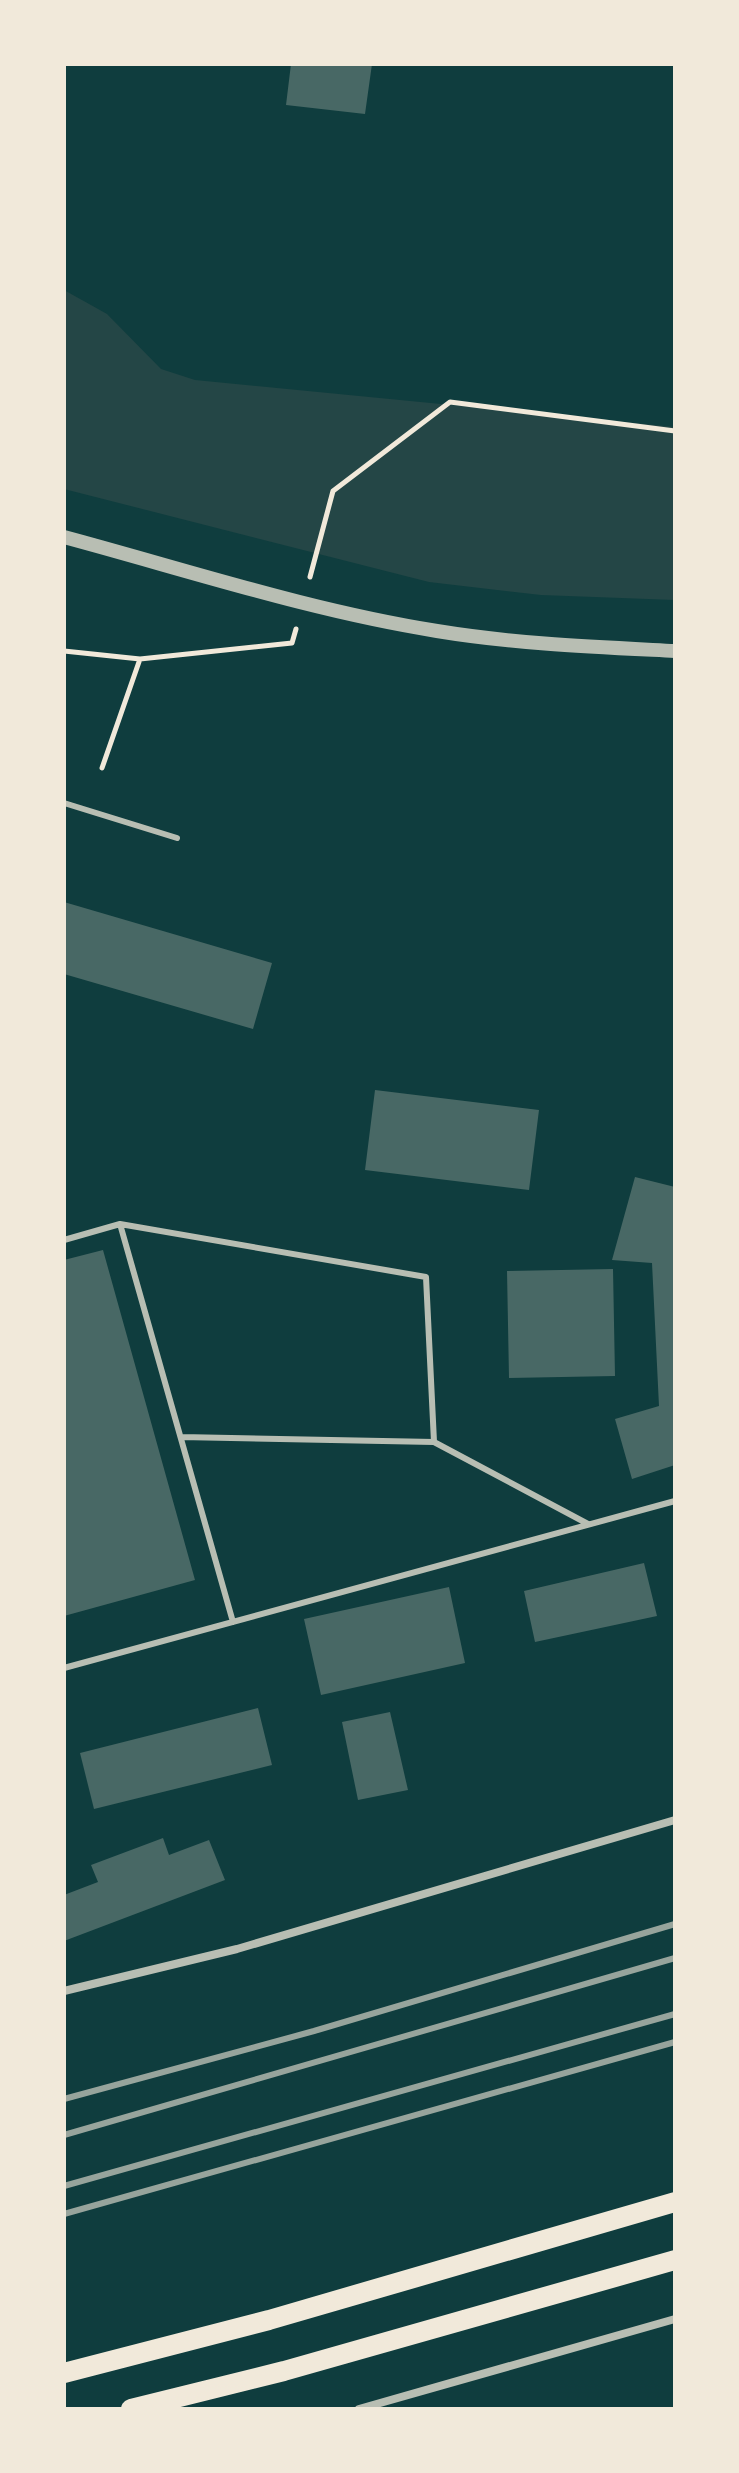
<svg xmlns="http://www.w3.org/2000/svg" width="739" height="2473" viewBox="0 0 739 2473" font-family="Helvetica,sans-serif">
  <rect width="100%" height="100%" fill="#0f3d3e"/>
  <path fill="#244646" d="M64 290 107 314 161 369 195 380 675 427V600L541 595 429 582 64 489Z"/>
  <path fill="#486865" d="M291 64H372L365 114 286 105Z
    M64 902 272 963 253 1029 64 974Z
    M375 1090 539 1110 529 1190 365 1170Z
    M635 1177 675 1187V1465L632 1479 615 1419 659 1406 652 1263 612 1260Z
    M103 1250 195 1580 64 1616V1260Z
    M613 1269 615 1376 509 1378 507 1271Z
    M644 1563 657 1616 535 1642 524 1591Z
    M449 1587 465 1663 321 1695 304 1619Z
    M258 1708 272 1765 94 1809 80 1753Z
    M390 1712 408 1790 358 1800 342 1722Z
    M163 1838 169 1855 209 1840 225 1880 64 1941V1895L98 1882 91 1865Z"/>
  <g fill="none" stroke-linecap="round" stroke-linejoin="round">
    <path stroke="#f1e9da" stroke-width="5" d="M310 577 333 491 450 402 675 431
      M64 651 140 659
      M102 768 140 659 292 643 296 629"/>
    <path stroke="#b8beb3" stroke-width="6" d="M64 803 177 838
      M64 1240 120 1224
      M181 1437 434 1442
      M233 1622 120 1224 426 1277 434 1442 588 1524
      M64 1668 675 1501"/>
    <path stroke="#b8beb3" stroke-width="8" d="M64 1991 237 1949 675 1820
      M359 2409 675 2319"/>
    <path stroke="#b8beb3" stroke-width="14" d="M64 537C187 570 311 611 437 631 516 644 596 647 675 651"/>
    <path stroke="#f1e9da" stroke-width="20" d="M64 2373 269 2320 675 2202
      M131 2409 284 2371 675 2260"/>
    <path stroke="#97a49c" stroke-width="6" d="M64 2099 314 2031 675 1924
      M64 2135 675 1958
      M64 2186 675 2014
      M64 2214 675 2042"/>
  </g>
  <rect width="739" height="2473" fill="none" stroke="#f1e9da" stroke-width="132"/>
</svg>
